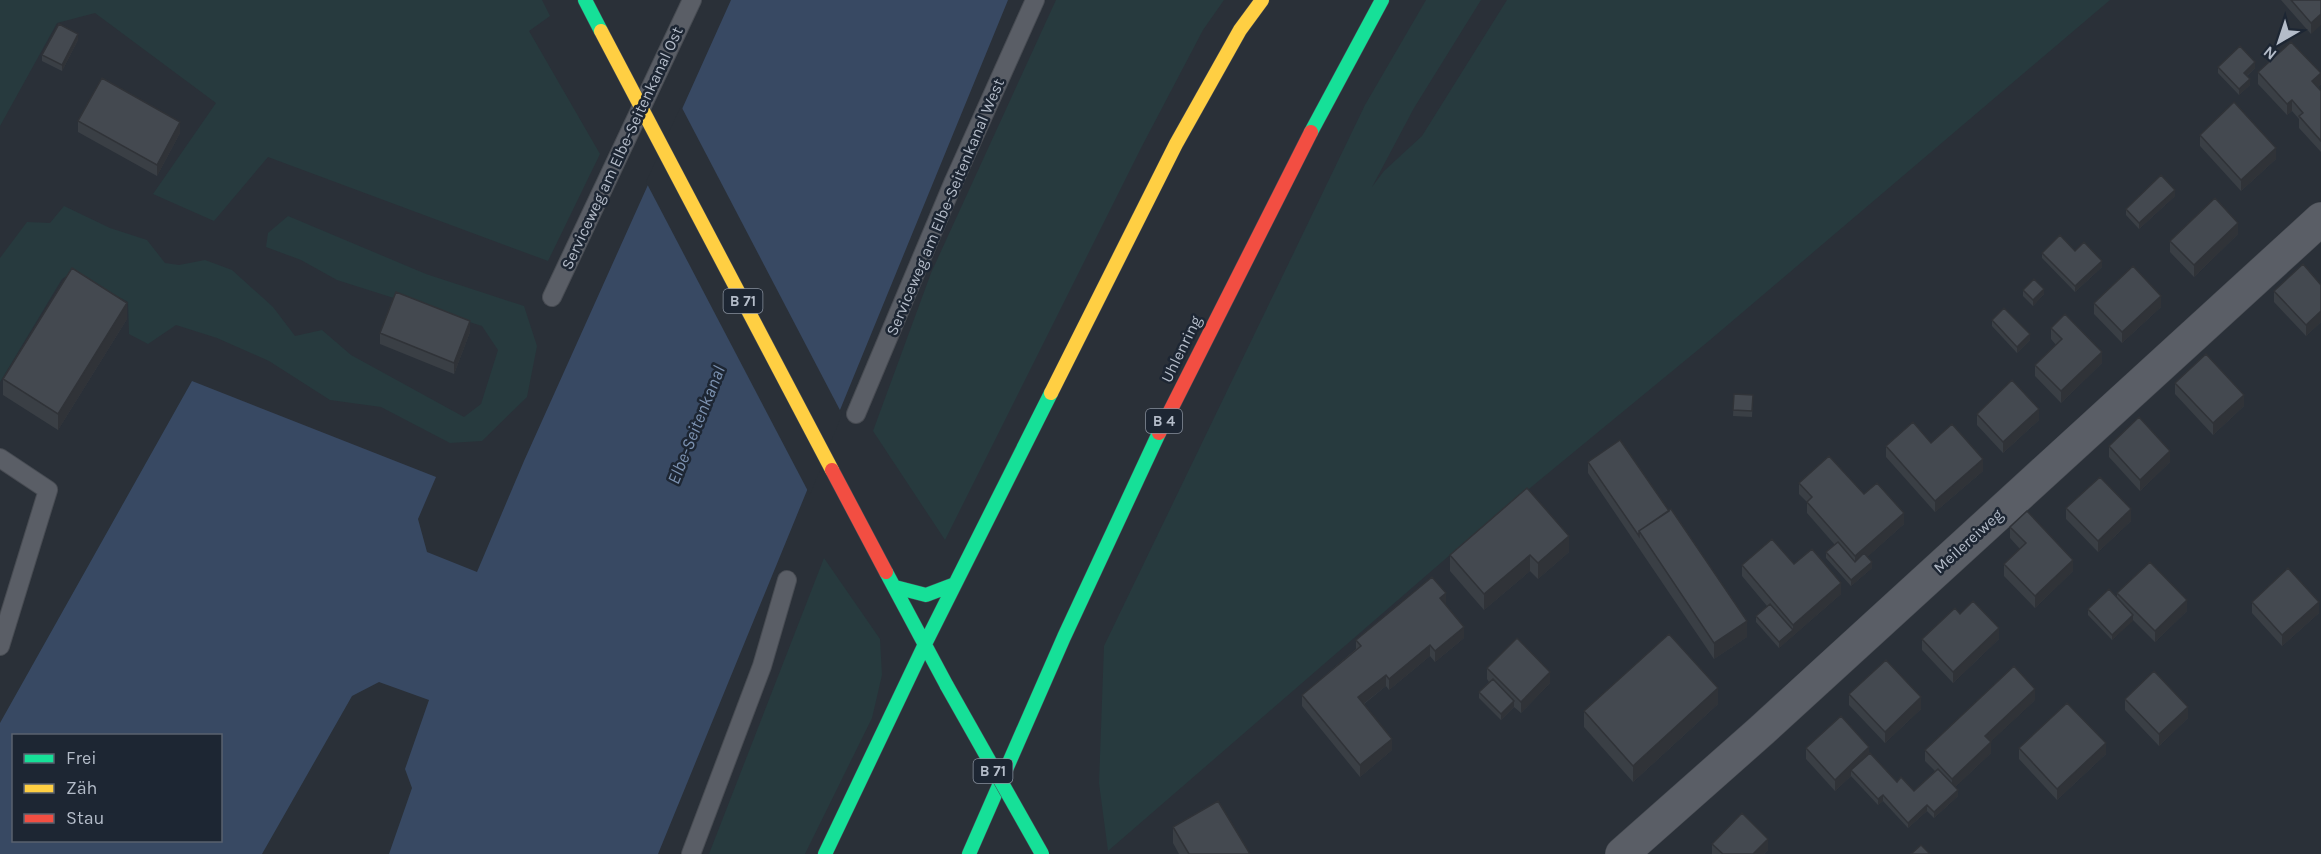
<svg xmlns="http://www.w3.org/2000/svg" width="2321" height="854" viewBox="0 0 2321 854" font-family="Karla,sans-serif">
  <rect width="100%" height="100%" fill="#2a3038"/>
  <path fill="#273a3e" d="M0 0H542L550 16 529 31 600 154 548 261 268 157 214 221 153 194 216 103 95 13 57 23 0 126Z
    M1056 0H1224L1203 30 1141 148 945 540 873 431 931 273Z
    M1426 0H1481L1414 108 1372 187 1384 171 1422 136 1507 0H2110L1710 340 1473 535 1108 851 1099 783 1104 646 1365 105Z
    M64 206 110 228 147 240 165 263 179 265 205 260 232 270 273 307 295 336 322 330 351 355 464 417 481 404 498 350 482 326 337 280 301 260 266 247 268 233 288 216 426 274 524 306 537 346 527 397 482 441 450 443 381 407 330 400 269 361 217 338 176 325 148 344 129 334 128 302 73 272 62 279 0 382V258L27 222 50 223Z
    M824 558 880 639 882 675 872 718 805 854H709Z"/>
  <path fill="#384963" fill-rule="evenodd" d="M731 0H1008L658 854H389L412 788 405 769 429 700 379 682 352 696 262 854H0V723L192 381 436 477 418 519 427 552 477 572 524 461ZM14 736H220V840H14Z"/>
  <path fill="#2a3038" d="M681 106 842 414 810 495 646 182Z"/>
  <g fill="none" stroke-linecap="round" stroke-linejoin="round">
    <defs>
      <path id="lane" d="M552 297 692 0
        M856 414 954 181 1035 0
        M0 458 48 490 0 646
        M691 854 762 666 787 580"/>
      <path id="street" d="M1622 854 1761 731 2321 219"/>
      <path id="fast" d="M585 0 601 31
        M1311 132 1382 0
        M886 572 947 686
        M895 587 926 595 955 584
        M825 854 925 644 1051 393
        M969 854 1064 637 1159 433"/>
      <path id="slow" d="M1051 393 1176 144 1240 30 1262 0"/>
      <path id="jam" d="M1159 433 1311 132"/>
    </defs>
    <use href="#lane" stroke="#484c53" stroke-width="20"/>
    <use href="#street" stroke="#484c53" stroke-width="34"/>
    <use href="#fast" stroke="#484c55" stroke-width="15"/>
    <use href="#slow" stroke="#484c55" stroke-width="15"/>
    <use href="#jam" stroke="#484c55" stroke-width="15"/>
    <use href="#lane" stroke="#5a5e66" stroke-width="18"/>
    <use href="#street" stroke="#5a5e66" stroke-width="33"/>
    <use href="#fast" stroke="#16e098" stroke-width="14"/>
    <use href="#slow" stroke="#ffcf43" stroke-width="14"/>
    <use href="#jam" stroke="#f24e42" stroke-width="14"/>
    <defs>
      <path id="fast-bridge" d="M947 686 1042 854"/>
      <path id="slow-bridge" d="M601 31 832 470"/>
      <path id="jam-bridge" d="M832 470 886 572"/>
    </defs>
    <use href="#fast-bridge" stroke="#484c55" stroke-width="15" stroke-linecap="butt"/>
    <use href="#slow-bridge" stroke="#484c55" stroke-width="15" stroke-linecap="butt"/>
    <use href="#jam-bridge" stroke="#484c55" stroke-width="15" stroke-linecap="butt"/>
    <use href="#fast-bridge" stroke="#16e098" stroke-width="14"/>
    <use href="#slow-bridge" stroke="#ffcf43" stroke-width="14"/>
    <use href="#jam-bridge" stroke="#f24e42" stroke-width="14"/>
  </g>
  <path fill="#3a3f45" d="M2281 0H2321L2311 34Z
    M78 40 62 71 42 61V55Z
    M2218 67 2255 68 2247 76 2250 85 2239 95 2218 73Z
    M2258 72 2321 84 2318 87 2321 91V152L2299 128V119L2292 111 2287 115 2258 84Z
    M78 121 180 133 157 176 78 132Z
    M2200 135 2276 159 2241 191 2200 146Z
    M2175 196 2139 229 2126 215V209Z
    M2238 234 2194 277 2170 252V241Z
    M2075 251 2102 267 2075 292 2042 258V253Z
    M2321 285V322L2306 336 2274 302V291Z
    M2023 290 2044 294 2033 306 2023 296Z
    M2094 303 2161 307 2122 343 2094 314Z
    M127 319 58 430 3 395V379Z
    M1992 320 2030 340 2017 353 1992 326Z
    M2051 328 2102 363 2061 403 2035 376V365L2056 345 2051 339Z
    M470 332 454 374 380 344V333Z
    M2175 383 2244 406 2213 435 2175 394Z
    M1734 394 1753 395 1752 417 1733 416Z
    M1977 414 2039 420 2003 453 1977 425Z
    M1931 443 1983 471 1935 512 1886 457V446Z
    M2109 446 2170 462 2140 491 2109 457Z
    M1588 462 1747 637 1714 659 1588 473Z
    M1799 483 1864 494 1904 524 1867 557 1872 568 1851 586 1826 558V552L1835 545 1807 513V502L1799 494Z
    M2066 508 2131 521 2098 552 2066 519Z
    M2010 527 2073 571 2035 608 2004 576V564L2020 549 2010 538Z
    M1569 552 1538 579 1530 571 1484 610 1450 571V555Z
    M1794 564 1841 594 1779 648 1756 622V616L1767 606 1742 576V565Z
    M2117 593 2187 611 2155 642 2133 620 2112 640 2088 615V609L2117 599Z
    M2252 602 2319 613 2282 646 2252 613Z
    M1445 604 1464 638 1435 662 1430 656 1389 690 1386 686 1364 704 1392 750 1360 777 1302 706V695L1356 649V640Z
    M1960 614 1999 639 1953 683 1922 650V639Z
    M1487 668 1550 683 1521 713 1514 707 1501 720 1479 698V692L1489 682 1487 679Z
    M1849 694 1921 709 1885 743 1849 705Z
    M2125 699 2188 718 2159 746 2125 710Z
    M2035 700 1991 741V753L1955 787 1958 796 1934 818 1927 811 1908 828 1883 801 1878 805 1851 776 1835 791 1806 759V748L1869 753 1897 782 1914 791 1935 771 1925 761V750Z
    M1718 704 1633 782 1584 727V711Z
    M2019 748 2106 754 2057 800 2019 759Z
    M1173 827 1250 854H1179L1173 843Z
    M1712 844 1768 850 1764 854H1712Z"/>
  <path fill="#303338" d="M2321 14V25L2311 34V23Z
    M78 34V40L62 71V65Z
    M2255 62V68L2244 78V73Z
    M2321 73V84L2312 93V81Z
    M2250 79V85L2239 95V89Z
    M2292 100V111L2287 115V104Z
    M180 122V133L157 176V165Z
    M2276 148V159L2241 191V180Z
    M2175 190V196L2139 229V223Z
    M2238 223V234L2194 277V265Z
    M2102 261V267L2075 292V286Z
    M2044 289V294L2033 306V300Z
    M2161 296V307L2122 343V332Z
    M127 303V319L58 430V414Z
    M2321 311V322L2306 336V325Z
    M470 321V332L454 374V363Z
    M2030 334V340L2017 353V347Z
    M2102 352V363L2061 403V391Z
    M2244 395V406L2213 435V423Z
    M2039 409V420L2003 453V442Z
    M2170 451V462L2140 491V480Z
    M1983 459V471L1935 512V501Z
    M2131 509V521L2098 552V541Z
    M1904 513V524L1855 568V556Z
    M1569 536V552L1538 579V563Z
    M1530 555V571L1484 610V594Z
    M2073 560V571L2035 608V596Z
    M1872 562V568L1851 586V580Z
    M1841 583V594L1793 636V625Z
    M1446 593V604L1440 598Z
    M2187 600V611L2155 642V631Z
    M2319 602V613L2282 646V635Z
    M2133 615V621L2112 640V635Z
    M1747 621V637L1714 659V643Z
    M1464 627V638L1435 662V651Z
    M1999 628V639L1953 683V672Z
    M1793 630V636L1779 648V642Z
    M1430 645V656L1389 690V679Z
    M1550 672V683L1521 713V702Z
    M1386 675V686L1358 708V697Z
    M1718 688V704L1633 782V766Z
    M2035 689V700L1985 747V736Z
    M1921 697V709L1885 743V732Z
    M1514 701V707L1501 720V714Z
    M2188 707V718L2159 746V734Z
    M1392 739V750L1360 777V765Z
    M1991 742V753L1952 790V779Z
    M2106 743V754L2057 800V789Z
    M1869 747V759L1851 770V776L1835 791V780Z
    M1958 790V796L1934 818V812Z
    M1883 795V801L1878 805V799Z
    M1927 805V811L1908 828V823Z
    M1768 839V850L1764 854H1753Z"/>
  <path fill="#444950" stroke="#303338" stroke-width="1.5" d="M2291 0H2321V14L2311 23Z
    M59 24 78 34 62 65 42 55Z
    M2291 42 2321 73 2312 81 2321 91V141L2299 116 2303 113 2292 100 2287 104 2258 72Z
    M2240 46 2255 62 2244 73 2250 79 2239 89 2218 67Z
    M102 78 180 122 157 165 78 121Z
    M2234 102 2276 148 2241 180 2200 135Z
    M2161 175 2175 190 2139 223 2126 209Z
    M2215 198 2238 223 2194 265 2170 241Z
    M2060 235 2075 251 2084 242 2102 261 2075 286 2042 253Z
    M2303 264 2321 285V311L2306 325 2274 291Z
    M2133 266 2161 296 2122 332 2094 303Z
    M72 268 127 303 58 414 3 379Z
    M2034 279 2044 289 2033 300 2023 290Z
    M396 292 470 321 454 363 380 333Z
    M2004 308 2030 334 2017 347 1992 320Z
    M2065 314 2102 352 2061 391 2035 365 2062 339 2051 328Z
    M2206 354 2244 395 2213 423 2175 383Z
    M2012 380 2039 409 2003 442 1977 414Z
    M1734 394 1753 395 1752 411 1733 410Z
    M2139 417 2170 451 2140 480 2109 446Z
    M1913 422 1931 443 1952 424 1983 459 1935 501 1886 446Z
    M1620 440 1669 511 1639 531V536L1588 462Z
    M1829 456 1864 494 1877 483 1904 513 1855 556 1807 502 1812 497 1799 483Z
    M2100 477 2131 509 2098 541 2066 508Z
    M1527 488 1569 536 1538 563 1530 555 1484 594 1450 555Z
    M1671 509 1747 621 1714 643 1639 531Z
    M2027 511 2073 560 2035 596 2004 564 2026 543 2010 527Z
    M1772 539 1794 564 1812 549 1841 583 1793 625 1742 565Z
    M1838 542 1855 562 1864 553 1872 562 1851 580 1826 552Z
    M2150 562 2187 600 2155 631 2117 593Z
    M2288 568 2319 602 2282 635 2252 602Z
    M1432 577 1446 593 1440 598 1464 627 1435 651 1430 645 1389 679 1386 675 1358 697 1392 739 1360 765 1302 695 1361 646 1356 640Z
    M2109 589 2133 615 2112 635 2088 609Z
    M1973 601 1999 628 1953 672 1922 639 1955 608 1960 614Z
    M1770 604 1793 630 1779 642 1756 616Z
    M1669 634 1718 688 1633 766 1584 711Z
    M1517 638 1550 672 1521 702 1487 668Z
    M1886 660 1921 697 1885 732 1849 694Z
    M2014 666 2035 689 1985 736 1991 742 1952 779 1925 750Z
    M2154 671 2188 707 2159 734 2125 699Z
    M1493 679 1514 701 1501 714 1479 692Z
    M2067 703 2106 743 2057 789 2019 748Z
    M1841 716 1869 747 1835 780 1806 748Z
    M1870 753 1897 782 1901 777 1914 791 1938 769 1958 790 1934 812 1927 805 1908 823 1883 795 1878 799 1851 770Z
    M1218 801 1250 854H1189L1173 827Z
    M1742 813 1768 839 1753 854H1723L1712 844Z
    M1921 845 1930 854H1911Z"/>
  <g text-anchor="middle" dominant-baseline="central" stroke-width="5" stroke-linejoin="round" paint-order="stroke">
    <g fill="#1d2633" stroke="#878f9c" stroke-width="1.5">
      <rect x="723.5" y="289" width="39" height="24" rx="4.5"/>
      <rect x="1146" y="409" width="36" height="24" rx="4.5"/>
      <rect x="973.5" y="759" width="39" height="24" rx="4.5"/>
    </g>
    <g font-size="15" font-weight="bold" fill="#b4bcc9">
      <text x="743" y="301">B 71</text>
      <text x="1164" y="421">B 4</text>
      <text x="993" y="771">B 71</text>
    </g>
    <g font-size="16" fill="#b4bcc9" stroke="#1d2633">
      <text transform="translate(622 148) rotate(-65)">Serviceweg am Elbe-Seitenkanal Ost</text>
      <text transform="translate(945 207) rotate(-67)">Serviceweg am Elbe-Seitenkanal West</text>
      <text transform="translate(1181 349) rotate(-64)">Uhlenring</text>
      <text transform="translate(1968 541) rotate(-42)">Meilereiweg</text>
    </g>
    <g font-size="18" font-style="italic" fill="#7c92b1" stroke="#1d2633">
      <text transform="translate(696 425) rotate(-68)">Elbe-Seitenkanal</text>
    </g>
  </g>
  <rect x="12" y="734" width="210" height="108" fill="#1d2633" stroke="#59626f" stroke-width="1.5"/>
  <rect x="24" y="754" width="30" height="9" fill="#16e098" stroke="#59626f" stroke-width="1.5"/>
  <text x="66" y="764" font-size="18" fill="#b4bcc9">Frei</text>
  <rect x="24" y="784" width="30" height="9" fill="#ffcf43" stroke="#59626f" stroke-width="1.5"/>
  <text x="66" y="794" font-size="18" fill="#b4bcc9">Zäh</text>
  <rect x="24" y="814" width="30" height="9" fill="#f24e42" stroke="#59626f" stroke-width="1.5"/>
  <text x="66" y="824" font-size="18" fill="#b4bcc9">Stau</text>
  <g transform="translate(2279 42) rotate(219)" stroke="#1d2633" stroke-width="4.5" paint-order="stroke">
  <path d="M0-4.5L10 22L0 15L-10 22Z" fill="#b4bcc9"/>
  <text y="-9" font-size="16" font-weight="bold" text-anchor="middle" fill="#b4bcc9">N</text>
  </g>
</svg>
